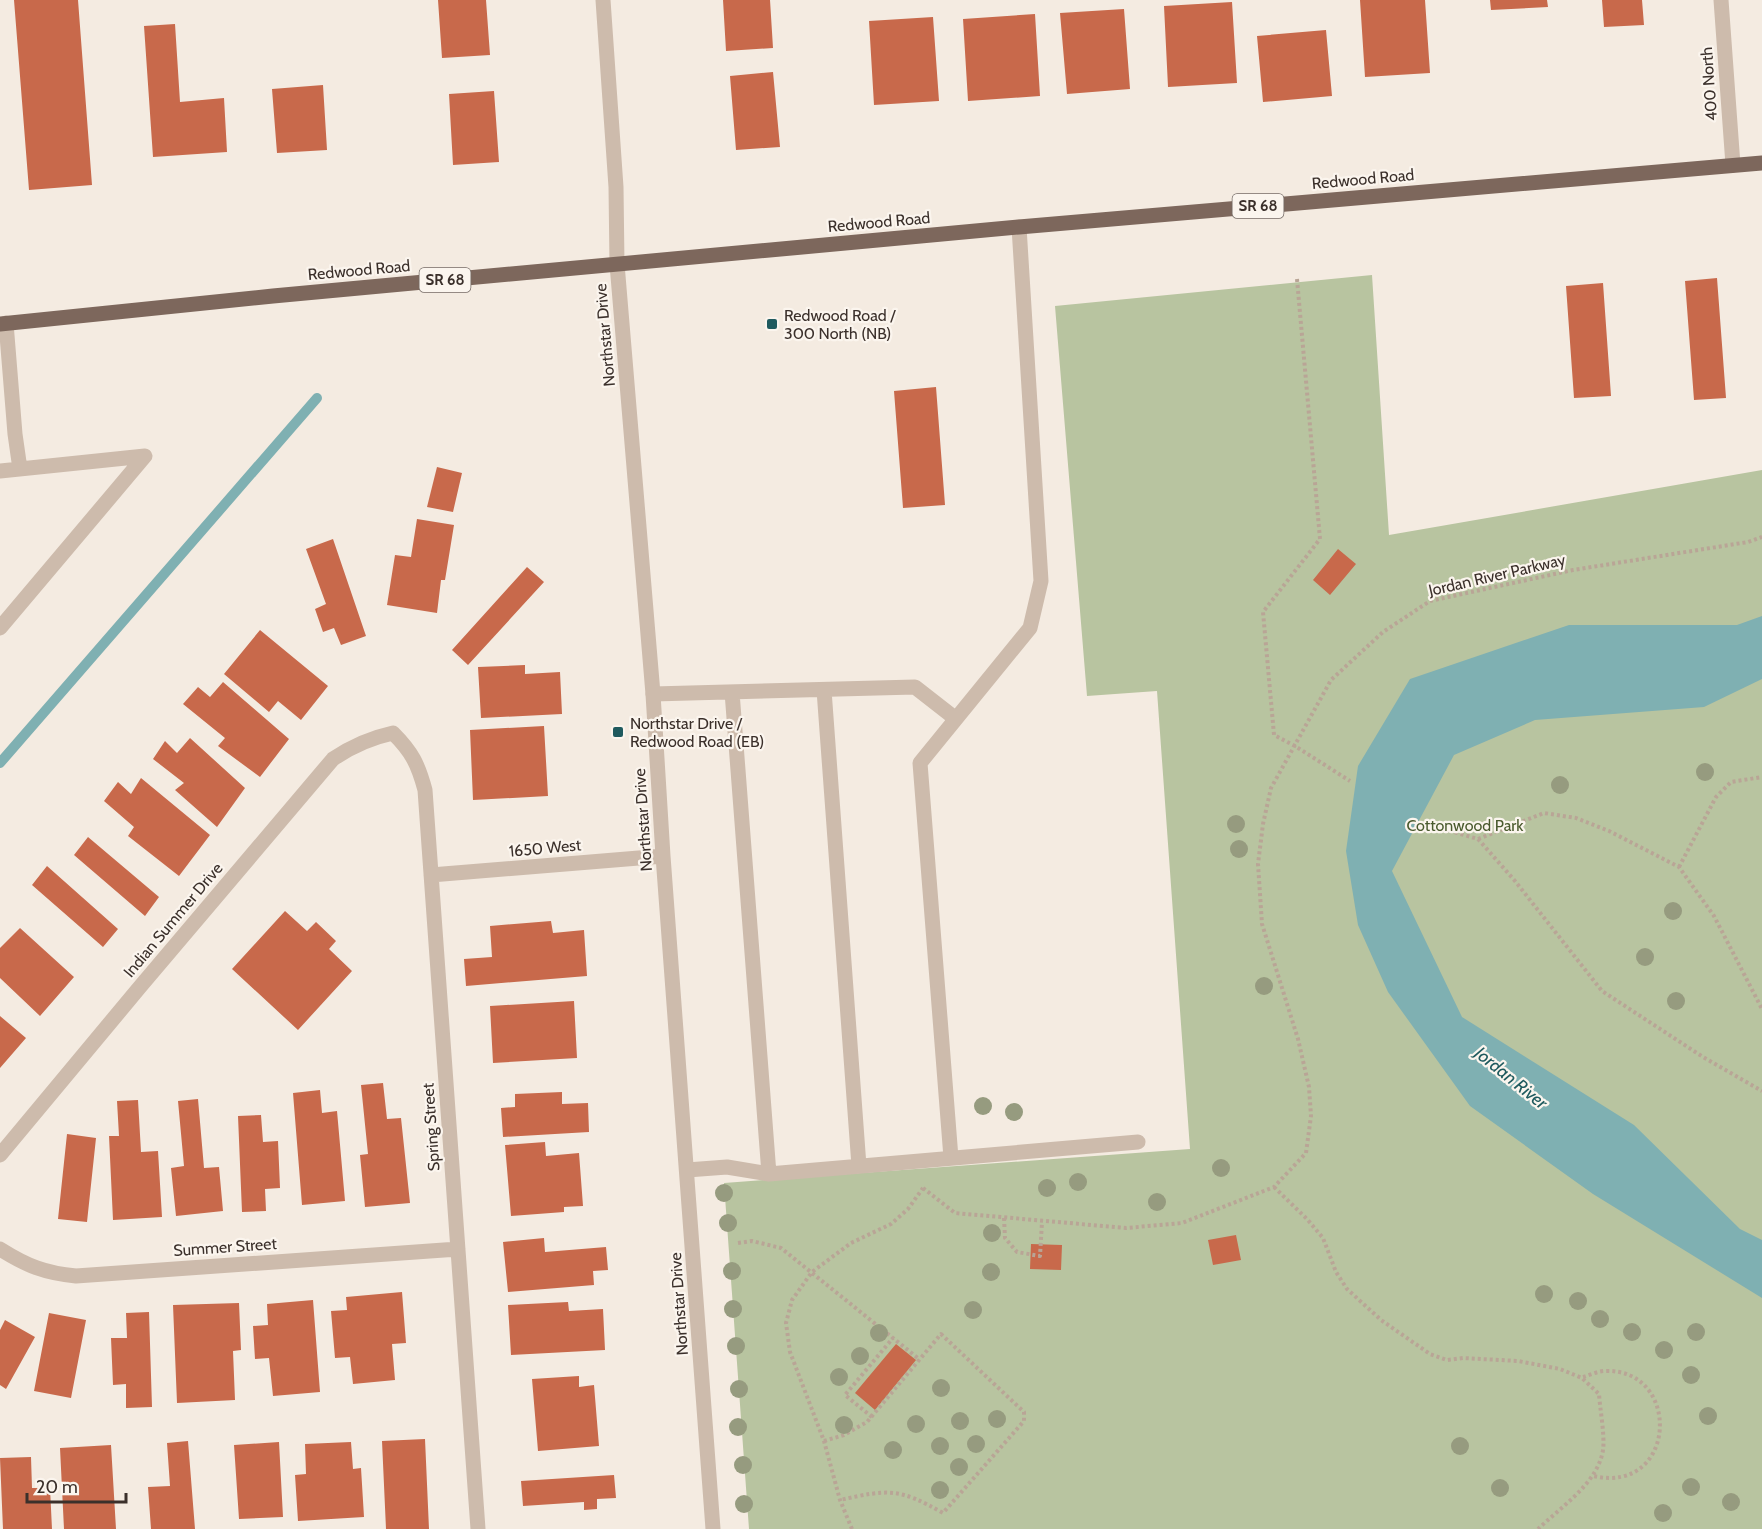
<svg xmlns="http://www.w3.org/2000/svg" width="1762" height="1529" viewBox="0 0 1762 1529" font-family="Cabin,sans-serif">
  <rect width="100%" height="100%" fill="#f4ebe1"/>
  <path fill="#b8c4a0" d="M1372 275 1389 535 1762 470V1529H749L724 1183 1190 1149 1157 691 1087 696 1055 306Z"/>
  <path fill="#7fb0b2" d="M1762 616V679L1704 707 1535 720 1454 755 1392 871 1462 1017 1634 1125 1740 1229 1762 1240V1298L1593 1194 1470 1106 1388 992 1358 925 1346 851 1358 766 1410 679 1569 625H1737Z"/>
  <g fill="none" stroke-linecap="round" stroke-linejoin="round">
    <path stroke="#7fb0b2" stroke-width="10" d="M0 763 317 398"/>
  </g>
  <path fill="#c8694b" d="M14 0H78L92 185 29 190Z
    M438 0H486L490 55 442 58Z
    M723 0H770L773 48 726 51Z
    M1360 0H1425L1430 73 1365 77Z
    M1490 0H1547L1548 7 1491 10Z
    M1602 0H1642L1644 25 1604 27Z
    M1232 2 1237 83 1168 87 1164 6Z
    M1124 9 1130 89 1067 94 1060 13Z
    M1035 14 1040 96 968 101 963 19Z
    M933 17 939 101 874 105 869 21Z
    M175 24 180 102 224 98 227 152 153 157 144 26Z
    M1326 30 1332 96 1263 102 1257 36Z
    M773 72 780 147 736 150 730 76Z
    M323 85 327 150 277 153 272 89Z
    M494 91 499 162 453 165 449 94Z
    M1717 278 1726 398 1694 400 1685 281Z
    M1603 283 1611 396 1574 398 1566 286Z
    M936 387 945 505 903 508 894 391Z
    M437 467 462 473 453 512 427 507Z
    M417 519 454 525 445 580H441L437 613 387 605 395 555 411 557Z
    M333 539 366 636 341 645 334 628 323 632 315 609 326 604 306 549Z
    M1338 549 1356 564 1330 595 1313 580Z
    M527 567 544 582 468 665 452 650Z
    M260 630 328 686 301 720 278 701 269 712 224 674Z
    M525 665V674L560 672 562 714 481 718 478 667Z
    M223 682 289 739 260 777 218 746 225 738 183 704 198 687 210 697Z
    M544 726 548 796 473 800 470 730Z
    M190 738 245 788 217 827 175 790 184 783 153 759 165 741 177 753Z
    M141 778 210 835 179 876 128 836 134 827 104 801 118 782 131 794Z
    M88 837 159 897 145 916 74 855Z
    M47 866 118 929 103 947 32 885Z
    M285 911 307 931 316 922 336 941 329 949 352 971 298 1030 232 969Z
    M551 921 553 933 584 930 587 976 466 986 464 959 492 957 490 926Z
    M20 928 74 977 40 1016 0 978V948Z
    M574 1001 577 1058 493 1063 490 1006Z
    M0 1016 26 1038 0 1068Z
    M383 1083 387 1119 401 1118 410 1203 365 1207 360 1155 368 1154 361 1085Z
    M320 1090 322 1113 337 1111 345 1201 302 1205 293 1093Z
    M562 1092V1104L588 1103 589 1132 503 1137 501 1108 515 1107V1094Z
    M198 1099 204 1168 219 1167 223 1211 176 1216 171 1168 184 1166 178 1101Z
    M138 1100 141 1152 158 1151 162 1217 113 1220 109 1136H119L117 1101Z
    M261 1115 263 1142 278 1141 280 1188 265 1189 266 1211 242 1212 238 1116Z
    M67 1134 96 1138 87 1222 58 1219Z
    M545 1142 546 1156 579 1153 583 1206 564 1207V1212L511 1216 505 1145Z
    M1236 1235 1241 1260 1213 1265 1208 1240Z
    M544 1238 545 1252 606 1247 608 1270 593 1271 594 1285 508 1292 503 1242Z
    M1031 1244 1062 1245 1061 1270 1030 1269Z
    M402 1292 406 1343 392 1344 395 1380 353 1384 350 1357 335 1358 331 1311 347 1310 346 1297Z
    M313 1300 320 1392 273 1396 269 1358 255 1359 253 1326 268 1325 267 1304Z
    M568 1302 569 1311 603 1309 605 1350 511 1355 508 1305Z
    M239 1303 241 1350 233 1351 235 1400 177 1403 173 1305Z
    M149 1312 152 1407 126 1408V1384L113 1385 111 1338H127L126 1313Z
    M49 1313 86 1320 71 1398 34 1391Z
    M5 1320 35 1337 6 1389 0 1385V1330Z
    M896 1344 916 1360 875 1410 855 1393Z
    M579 1376V1387L594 1385 599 1446 538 1451 532 1379Z
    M425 1439 429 1529H386L382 1441Z
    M188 1441 195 1529H151L148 1487 170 1486 167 1443Z
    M279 1442 283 1517 239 1519 234 1445Z
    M351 1442 353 1469 361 1468 364 1517 298 1521 295 1475 306 1474 305 1444Z
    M111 1445 116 1529H64L60 1448Z
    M31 1457 32 1488H50L52 1529H3L0 1458Z
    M614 1475 616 1498 597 1499V1509L584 1510V1502L523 1506 521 1481Z"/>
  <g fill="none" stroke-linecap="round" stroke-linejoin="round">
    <path stroke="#b9a596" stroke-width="4" stroke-dasharray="3 3" stroke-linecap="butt" d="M1297 279 1320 539 1263 612 1274 735 1295 746 1350 781
      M1426 824 1478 839 1515 881 1602 991 1703 1057 1762 1091
      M1478 839 1544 813 1576 818 1609 831 1679 867 1714 916 1762 1009
      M1679 867 1716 797 1731 782 1762 777
      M1274 1187 1307 1219 1323 1238 1336 1272 1347 1289 1381 1320 1430 1354 1447 1360 1463 1358 1518 1361 1560 1369 1582 1378 1599 1394C1600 1409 1605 1436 1603 1450 1598 1483 1561 1507 1538 1529
      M923 1188 955 1213 1126 1228 1182 1223 1274 1187 1306 1153 1311 1116 1309 1087 1298 1039 1262 924 1258 864 1263 824 1271 788 1331 680 1383 632 1430 601 1573 570 1748 542 1762 537
      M1004 1218 1005 1238 1017 1252 1040 1256 1042 1222
      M738 1243 752 1241 781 1248 919 1359
      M1583 1377C1590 1375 1598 1371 1605 1371 1682 1368 1678 1495 1593 1476
      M872 1417 845 1395 893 1338
      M824 1441 844 1435 867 1422 941 1334 1024 1412V1421L943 1513C899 1488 889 1489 840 1500
      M852 1529 840 1500 824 1441 790 1352 786 1323 792 1300 812 1272 851 1243 891 1224 908 1209 923 1188"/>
    <path stroke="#cdbbac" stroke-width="15" d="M6 323 15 434 20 469
      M0 471 145 456 0 628
      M824 690 859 1166
      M732 692 769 1174
      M653 694 915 687 956 719
      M951 1158 920 763 1030 628 1041 581 1019 227
      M687 1170 727 1167 769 1174 1138 1142"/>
    <path stroke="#cdbbac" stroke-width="15" d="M603 0 616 187 617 264 653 694 663 856 713 1529
      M1721 0 1733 165
      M431 875 663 856
      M0 1155 139 988 333 759C352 746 370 738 393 733 412 752 418 764 425 790L478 1529
      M0 1249C27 1266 45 1273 76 1276L458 1249"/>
    <path stroke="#7d675c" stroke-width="15" d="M0 324 273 296 1019 227 1762 163"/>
  </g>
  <g fill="#969b7f">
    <circle cx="1705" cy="772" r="9"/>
    <circle cx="1560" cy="785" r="9"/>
    <circle cx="1236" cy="824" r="9"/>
    <circle cx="1239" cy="849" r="9"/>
    <circle cx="1673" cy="911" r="9"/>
    <circle cx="1645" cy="957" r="9"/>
    <circle cx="1264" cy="986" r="9"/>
    <circle cx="1676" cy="1001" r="9"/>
    <circle cx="983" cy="1106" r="9"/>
    <circle cx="1014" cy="1112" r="9"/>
    <circle cx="1221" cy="1168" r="9"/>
    <circle cx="1078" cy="1182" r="9"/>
    <circle cx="1047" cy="1188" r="9"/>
    <circle cx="724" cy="1193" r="9"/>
    <circle cx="1157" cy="1202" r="9"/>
    <circle cx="728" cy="1223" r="9"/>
    <circle cx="992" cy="1233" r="9"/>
    <circle cx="732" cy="1271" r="9"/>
    <circle cx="991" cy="1272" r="9"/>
    <circle cx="1544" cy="1294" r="9"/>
    <circle cx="1578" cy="1301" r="9"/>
    <circle cx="733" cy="1309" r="9"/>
    <circle cx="973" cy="1310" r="9"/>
    <circle cx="1600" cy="1319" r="9"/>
    <circle cx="1632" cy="1332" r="9"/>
    <circle cx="1696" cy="1332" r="9"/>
    <circle cx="879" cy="1333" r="9"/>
    <circle cx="736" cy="1346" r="9"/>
    <circle cx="1664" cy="1350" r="9"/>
    <circle cx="860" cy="1356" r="9"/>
    <circle cx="1691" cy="1375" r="9"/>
    <circle cx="839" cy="1377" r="9"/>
    <circle cx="941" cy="1388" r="9"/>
    <circle cx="739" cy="1389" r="9"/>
    <circle cx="1708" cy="1416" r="9"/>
    <circle cx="997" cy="1419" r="9"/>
    <circle cx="960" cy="1421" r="9"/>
    <circle cx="916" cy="1424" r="9"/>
    <circle cx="844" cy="1425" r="9"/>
    <circle cx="738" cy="1427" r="9"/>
    <circle cx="976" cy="1444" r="9"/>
    <circle cx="940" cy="1446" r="9"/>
    <circle cx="1460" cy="1446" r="9"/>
    <circle cx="893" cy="1450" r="9"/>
    <circle cx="743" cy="1465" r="9"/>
    <circle cx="959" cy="1467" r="9"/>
    <circle cx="1691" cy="1487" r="9"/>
    <circle cx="1500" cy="1488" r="9"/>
    <circle cx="940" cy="1490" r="9"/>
    <circle cx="1731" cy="1502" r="9"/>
    <circle cx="744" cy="1504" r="9"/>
    <circle cx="1663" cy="1513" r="9"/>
  </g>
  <g fill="#1f5a5e" stroke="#fbf5ee" stroke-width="2">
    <rect x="766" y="318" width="12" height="12" rx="3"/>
    <rect x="612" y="726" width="12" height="12" rx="3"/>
  </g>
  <g text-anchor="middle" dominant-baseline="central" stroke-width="4.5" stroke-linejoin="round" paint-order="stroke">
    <g fill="#fbf5ee" stroke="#756b66" stroke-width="1.5">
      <rect x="1232.5" y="194" width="51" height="24" rx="4.5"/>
      <rect x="419.5" y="268" width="51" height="24" rx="4.5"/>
    </g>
    <g font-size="15" font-weight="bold" fill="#3b302b">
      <text x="1258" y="206">SR 68</text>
      <text x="445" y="280">SR 68</text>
    </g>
    <g font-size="16" fill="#3b302b" stroke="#fbf5ee">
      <text transform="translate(1709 84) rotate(-94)">400 North</text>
      <text transform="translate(1363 179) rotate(-5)">Redwood Road</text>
      <text transform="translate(879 222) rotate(-5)">Redwood Road</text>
      <text transform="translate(359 270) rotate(-5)">Redwood Road</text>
      <text transform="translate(605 335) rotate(-95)">Northstar Drive</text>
      <text transform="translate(1497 575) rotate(-13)">Jordan River Parkway</text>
      <text transform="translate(643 820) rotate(-94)">Northstar Drive</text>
      <text transform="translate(545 848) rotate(-5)">1650 West</text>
      <text transform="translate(173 920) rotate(-50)">Indian Summer Drive</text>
      <text transform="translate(431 1127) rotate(-94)">Spring Street</text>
      <text transform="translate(225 1247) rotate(-4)">Summer Street</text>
      <text transform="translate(679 1304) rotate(-94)">Northstar Drive</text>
    </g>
    <g font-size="16" fill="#3b302b" stroke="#fbf5ee" text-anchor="start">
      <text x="784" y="315">Redwood Road /<tspan x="784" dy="18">300 North (NB)</tspan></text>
      <text x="630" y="723">Northstar Drive /<tspan x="630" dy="18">Redwood Road (EB)</tspan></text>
    </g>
    <g font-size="16" fill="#4a5a2e" stroke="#fbf5ee">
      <text x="1465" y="825">Cottonwood Park</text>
    </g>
    <g font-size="18" font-style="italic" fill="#1f5a5e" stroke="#fbf5ee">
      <text transform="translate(1511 1078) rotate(39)">Jordan River</text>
    </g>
  </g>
  <path d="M27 1493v9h99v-9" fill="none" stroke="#3b302b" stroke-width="3"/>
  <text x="36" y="1493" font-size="18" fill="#3b302b" stroke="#fbf5ee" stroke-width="4.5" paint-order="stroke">20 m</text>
</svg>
